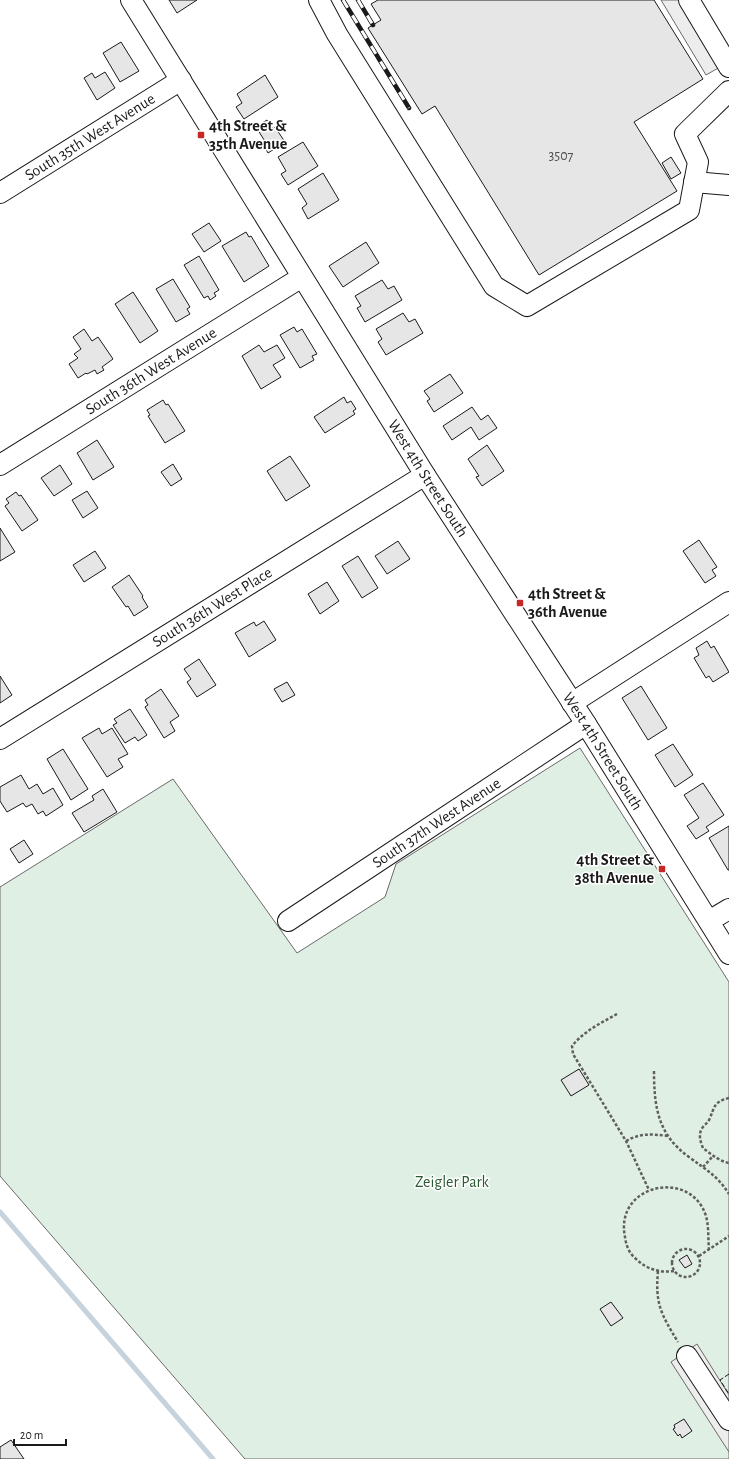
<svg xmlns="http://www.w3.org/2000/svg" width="729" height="1459" viewBox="0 0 729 1459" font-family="'Alegreya Sans',sans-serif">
  <rect width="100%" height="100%" fill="#fff"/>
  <path fill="#e0efe3" stroke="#6a6a6a" d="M580 748 729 982V1459H245L0 1176V887L173 779 297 953 385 897 396 864Z"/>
  <path fill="#ededed" stroke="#6a6a6a" d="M661 0H679L720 67 706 75Z
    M697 1344 729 1395V1452L671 1362Z"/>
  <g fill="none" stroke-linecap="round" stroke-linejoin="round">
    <path stroke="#c6d2dc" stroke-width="5" d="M0 1212 213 1459"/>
  </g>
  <path fill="#e6e6e6" stroke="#1a1a1a" d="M169 0H197L177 13Z
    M378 0H654L703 79 634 122 677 191 539 275 435 106 422 114 368 28 381 20 371 4Z
    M121 42 139 71 120 82 103 53Z
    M105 72 115 88 97 100 84 78 92 73 95 78Z
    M265 75 278 97 244 119 236 107 242 103 237 94Z
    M267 120 273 129 275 127 285 142 268 153 263 144 266 143 256 127Z
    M303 142 318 166 288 185 281 174 286 171 278 157Z
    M671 157 681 173 671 179 662 163Z
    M323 173 339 200 308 219 302 208 307 204 298 189Z
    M209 223 221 241 204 252 192 234Z
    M246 232 249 237 251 236 269 266 244 282 222 246Z
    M366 242 379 263 343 287 329 266Z
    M199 256 219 290 214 293 216 296 210 300 208 296 204 298 184 265Z
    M173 279 190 307 187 309 190 314 176 322 156 289Z
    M382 280 388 289 394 286 402 300 365 322 357 308 361 306 355 296Z
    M133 292 158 331 140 343 115 304Z
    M403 313 409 322 415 319 423 333 386 355 378 342 382 339 376 329Z
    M294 327 297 332 302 329 317 354 312 356 314 360 300 368 280 335Z
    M84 329 92 341 98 337 113 359 102 367 104 370 97 374 95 370 87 374 86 373 78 378 69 364 78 358 74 354 81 349 73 337Z
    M259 345 264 352 277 345 285 358 273 365 281 377 261 389 242 356Z
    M450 374 463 393 434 412 427 401 430 399 424 391Z
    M344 397 347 403 351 401 356 409 353 411 355 414 325 433 314 417Z
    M163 400 166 405 168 404 185 431 165 443 148 416 150 415 147 410Z
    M472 407 481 420 488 415 497 428 479 440 471 427 452 440 443 426Z
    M97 440 114 467 93 480 77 453Z
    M487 445 504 471 482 486 476 477 479 476 468 459Z
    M290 456 310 486 286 501 267 471Z
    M173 464 182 479 171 486 161 472Z
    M60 465 72 484 54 496 41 478Z
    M87 491 98 508 83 518 72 500Z
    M16 492 19 496 21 495 38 520 22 531 5 506 9 503 6 499Z
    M0 528 15 552 0 561Z
    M699 540 717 567 712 570 716 576 705 583 683 551Z
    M398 541 410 559 387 574 375 556Z
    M95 551 106 568 84 582 73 565Z
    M358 556 378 588 362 598 342 566Z
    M129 575 143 596 142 597 148 607 134 616 128 606 126 607 112 587Z
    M327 582 339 601 320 614 308 594Z
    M264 621 276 640 249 657 235 633 254 622 256 626Z
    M707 641 711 648 714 646 729 672 713 682 709 676 706 678 694 658 699 655 696 648Z
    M199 659 216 685 197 697 187 682 191 679 184 669Z
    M0 676 12 695 0 703Z
    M287 682 295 695 282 702 274 689Z
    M641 686 667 728 648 740 622 698Z
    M161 689 179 716 170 722 175 731 164 738 145 707 148 705 145 700Z
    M130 709 147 735 138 741 135 737 125 743 113 725 117 723 114 719Z
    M99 728 102 734 112 728 128 754 118 759 123 767 107 777 82 738Z
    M673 744 693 775 675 787 655 755Z
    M63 749 88 789 71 800 47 759Z
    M21 775 29 789 37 784 43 794 53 788 63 805 46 816 43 811 38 814 32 804 26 807 23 803 7 812 0 801V787Z
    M703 783 724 815 706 827 709 831 696 839 687 826 699 818 684 795Z
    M103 789 117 812 84 832 72 813 94 800 92 796Z
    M729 826V870H728L709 838Z
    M24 840 33 854 19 863 10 849Z
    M579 1069 589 1085 571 1096 561 1080Z
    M687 1255 692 1264 685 1268 679 1260Z
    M611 1302 623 1318 611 1326 600 1309Z
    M684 1419 692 1431 682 1438 680 1434 678 1436 673 1429 675 1428 674 1425Z
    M11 1440 24 1459H0V1447Z"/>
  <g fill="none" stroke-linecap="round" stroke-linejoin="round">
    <defs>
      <g id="minor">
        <path id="s1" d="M131 0 425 475 586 724 729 954"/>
        <path d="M319 0 337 34 494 286 527 306 689 210 698 162 685 134 729 91"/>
        <path d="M689 0 729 67"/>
        <path d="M694 182 729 185"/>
        <path id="s2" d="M0 193 181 80"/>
        <path id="s3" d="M0 465 302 277"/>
        <path d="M572 703 729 602"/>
        <path id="s4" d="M0 739 425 475"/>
        <path id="s5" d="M288 921 586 724"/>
        <path d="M709 921 729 909"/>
        <path d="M687 1356 729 1420"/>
      </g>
    </defs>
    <use href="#minor" stroke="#1a1a1a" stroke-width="22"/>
    <path stroke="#5f5f5f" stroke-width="2.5" stroke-dasharray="3 2" stroke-linecap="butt" d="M617 1014C601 1023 584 1031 572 1046L573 1054 626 1141 649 1190
      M654 1071C654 1107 658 1135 689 1157 706 1170 717 1175 729 1194
      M729 1098C713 1102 715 1107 709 1120 708 1123 705 1124 703 1127 698 1133 700 1141 703 1148 711 1154 719 1161 729 1163
      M626 1141C640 1133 652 1134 668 1136
      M703 1167 713 1156
      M672 1263a14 14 0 1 1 28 0a14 14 0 1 1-28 0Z
      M699 1256 729 1236
      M658 1271C655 1304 661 1314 678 1342
      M674 1271C659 1273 646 1269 635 1258 629 1253 626 1245 625 1237 614 1184 691 1168 706 1216 709 1227 708 1239 709 1250"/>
    <use href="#minor" stroke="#fff" stroke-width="20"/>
    <defs>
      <path id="rail" d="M343 0 409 108
        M358 0 373 25"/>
    </defs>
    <use href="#rail" stroke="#1a1a1a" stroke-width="4.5"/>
    <use href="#rail" stroke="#fff" stroke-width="3" stroke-dasharray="9" stroke-linecap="butt"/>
    <path stroke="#1a1a1a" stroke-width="1" stroke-dasharray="5 2" stroke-linecap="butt" d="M729 1374 720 1380 729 1394"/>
  </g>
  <g fill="#c62828" stroke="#fff" stroke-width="1.5">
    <rect x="197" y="131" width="8" height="8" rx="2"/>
    <rect x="516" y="599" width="8" height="8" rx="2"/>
    <rect x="658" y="865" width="8" height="8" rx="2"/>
  </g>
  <g text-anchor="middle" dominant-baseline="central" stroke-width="3" stroke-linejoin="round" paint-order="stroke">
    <g font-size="14" fill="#4d4d4d">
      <text x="561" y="156">3507</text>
    </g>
    <g font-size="16" font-weight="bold" fill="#1a1a1a" stroke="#fff" text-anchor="start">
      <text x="209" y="126">4th Street &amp;<tspan x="209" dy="18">35th Avenue</tspan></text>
      <text x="528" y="594">4th Street &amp;<tspan x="528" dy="18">36th Avenue</tspan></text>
      <text x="654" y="860" text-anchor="end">4th Street &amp;<tspan x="654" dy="18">38th Avenue</tspan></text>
    </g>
    <g font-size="16" fill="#1a1a1a" stroke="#fff">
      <text stroke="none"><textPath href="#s2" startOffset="106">South 35th West Avenue</textPath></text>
      <text stroke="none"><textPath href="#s3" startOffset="178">South 36th West Avenue</textPath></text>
      <text stroke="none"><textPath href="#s1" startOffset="563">West 4th Street South</textPath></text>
      <text stroke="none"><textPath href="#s4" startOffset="250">South 36th West Place</textPath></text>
      <text stroke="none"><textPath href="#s1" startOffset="887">West 4th Street South</textPath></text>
      <text stroke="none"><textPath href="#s5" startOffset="178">South 37th West Avenue</textPath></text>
    </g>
    <g font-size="16" fill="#2b5a34" stroke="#fff">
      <text x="452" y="1182">Zeigler Park</text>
    </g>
  </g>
  <path d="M14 1439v6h52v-6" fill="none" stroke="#1a1a1a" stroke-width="2"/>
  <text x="20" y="1439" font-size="12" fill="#1a1a1a" stroke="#ffffff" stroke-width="3" paint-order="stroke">20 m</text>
</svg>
